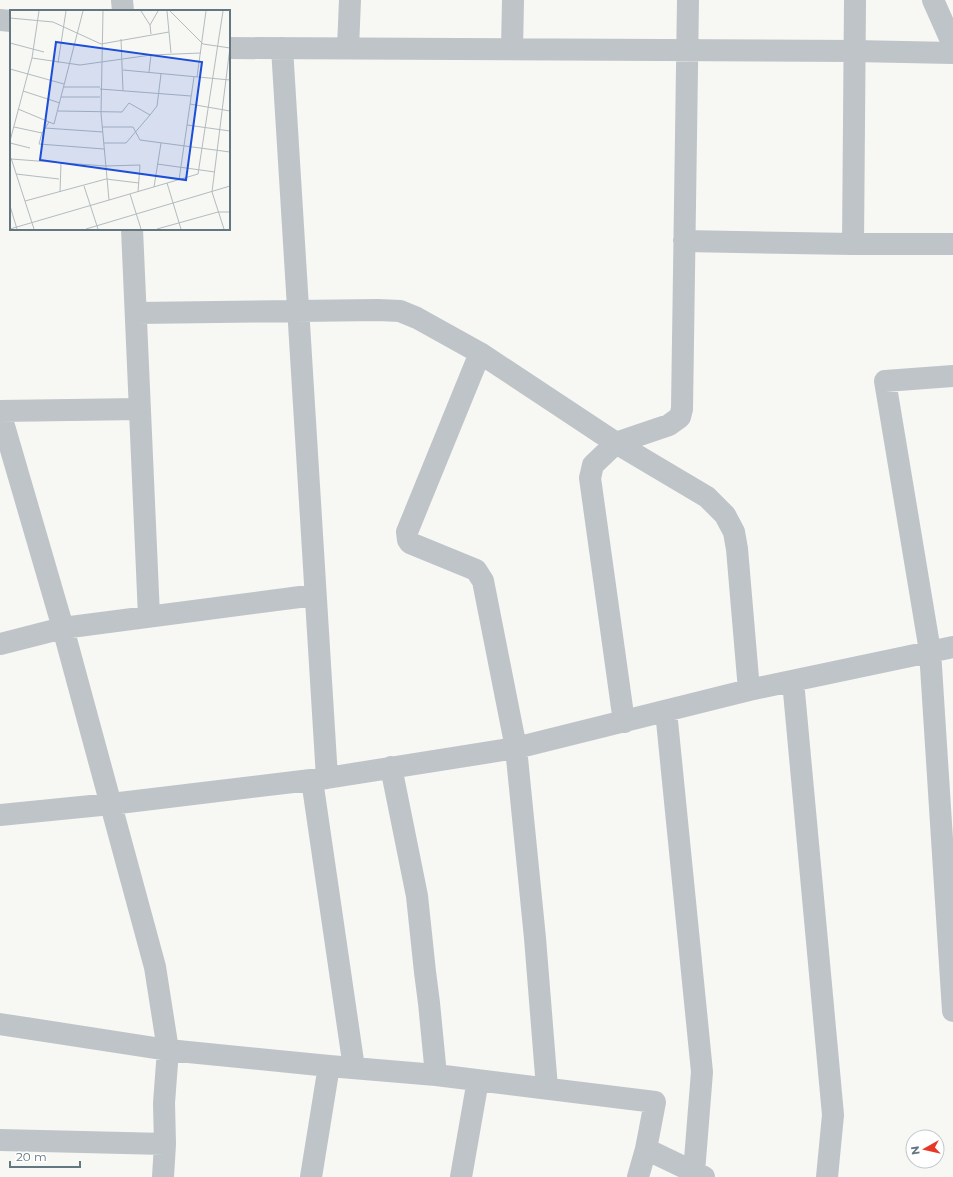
<svg xmlns="http://www.w3.org/2000/svg" width="953" height="1177" viewBox="0 0 953 1177" font-family="Montserrat,sans-serif">
  <rect width="100%" height="100%" fill="#f7f7f4"/>
  <g fill="none" stroke-linecap="round" stroke-linejoin="round">
    <path stroke="#bec4c7" stroke-width="22" d="M122 0 123 11
      M933 0 953 45
      M0 20 11 21
      M229 48 854 51 953 53
      M282 48 327 778
      M348 48 350 0
      M512 49 513 0
      M132 229 149 616
      M684 241 853 244H953
      M853 244 855 0
      M136 313 378 310 400 311 417 318 480 353 616 443 707 497 725 515 734 532 737 549 749 690
      M480 353 407 532 408 540 410 543 476 570 483 581 516 748 535 938 547 1088
      M953 376 885 381 930 651 953 1011
      M0 411 140 409
      M0 412 63 628 155 967 168 1050 164 1103 165 1144 163 1177
      M0 644 63 628 315 595
      M793 681 833 1115 827 1177
      M666 711 702 1072 694 1172
      M624 722 590 478 593 465 616 443 669 425 680 417 682 409 688 0
      M391 767 417 896 425 972 429 1003 436 1075
      M312 780 354 1068
      M0 815 111 804 327 778 516 748 749 690 953 647
      M0 1024 168 1050 329 1066 436 1075 655 1102 646 1149 638 1177
      M0 1140 165 1144
      M646 1149 704 1177
      M311 1177 329 1066
      M461 1177 478 1080"/>
  </g>
  <g transform="translate(10 10)">
    <rect width="220" height="220" fill="#f7f7f4"/>
    <path fill="none" stroke="#b2bcbf" stroke-width="1" d="M93 1 91 103 99 190M131 1 140 15 141 24M157 1 161 43M160 1 193 34 220 38M0 8 43 12 91 34 159 22M140 15 148 1M111 29 113 81M0 33 34 42M22 48 70 55 141 45 191 43M48 53 56 1M0 59 54 74M113 60 220 70M139 62 141 45M187 67 196 1M54 77H90M90 79 181 86M13 81 50 93M51 87H90M180 94 220 101M8 99 44 114 73 1M48 101 112 102 119 93 140 105M39 112 32 123 29 134 94 139M177 115 220 121M4 117 32 123M92 117H123L130 130 220 142M35 118 93 122M0 131 22 48 29 1M0 133 20 138M94 133H116L140 105 147 96 151 64M1 148 24 219M1 149 95 156 130 155 128 182M147 154 205 162M6 164 49 169M169 170 184 67M157 173 171 219M74 176 88 219M144 177 151 133M50 182 51 153M120 184 131 219M15 191 96 169 129 173M0 196 7 219M0 219 188 164 213 1M76 219 220 176M147 219 208 202H220M214 219 202 182 220 37"/>
    <path fill="#1d4ed8" fill-opacity="0.15" stroke="#1d4ed8" stroke-width="2" d="M46 32 192 52 176 170 30 150Z"/>
    <rect width="220" height="220" fill="none" stroke="#627780" stroke-width="2"/>
  </g>
  <g transform="translate(925 1149) rotate(262)"><circle r="19" fill="#ffffff" stroke="#c0c9cc"/>
  <path d="M0-3L7 15L0 10L-7 15Z" fill="#e63826"/>
  <text y="-6" font-size="11" font-weight="bold" text-anchor="middle" fill="#627780">N</text>
  </g>
  <path d="M10 1161v6h70v-6" fill="none" stroke="#627780" stroke-width="2"/>
  <text x="16" y="1161" font-size="12" fill="#627780" stroke="#ffffff" stroke-width="3" paint-order="stroke">20 m</text>
</svg>
